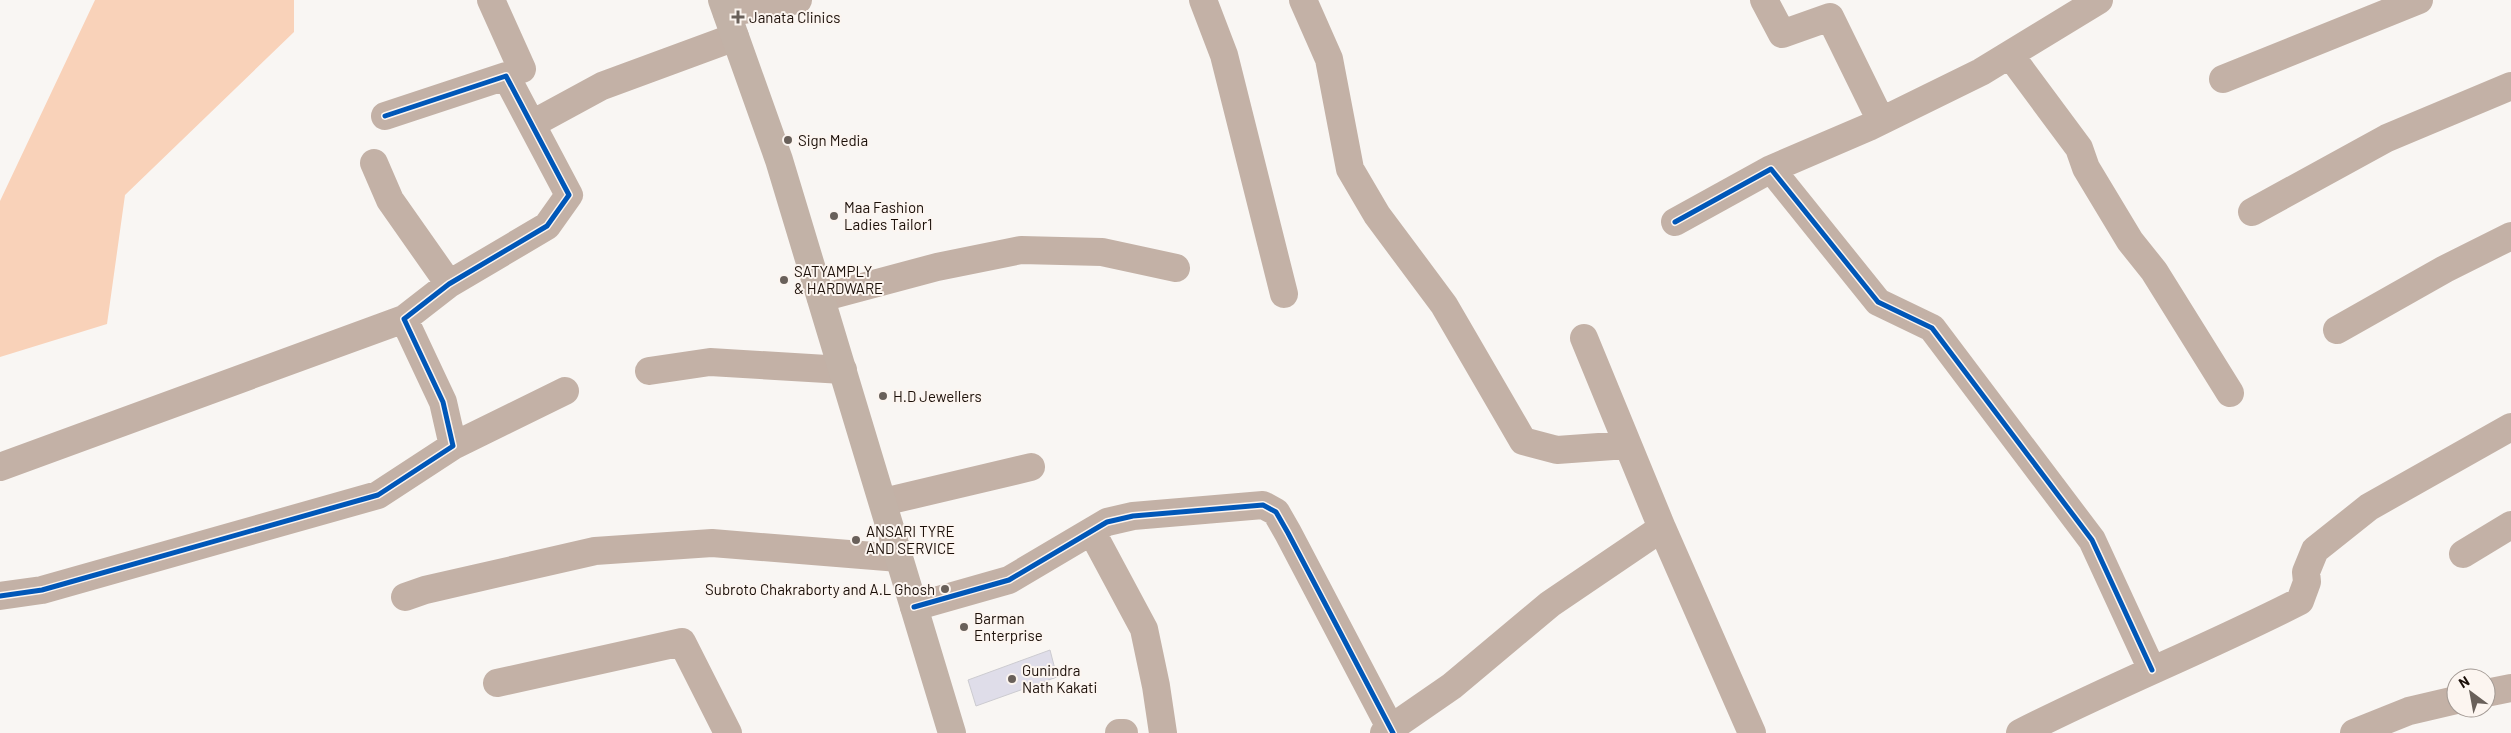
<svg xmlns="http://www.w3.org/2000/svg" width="2511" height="733" viewBox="0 0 2511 733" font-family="Barlow,sans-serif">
  <rect width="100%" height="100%" fill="#f9f6f3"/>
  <path fill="#f9d2b9" d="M95 0H294V32L125 195 107 324 0 357V201Z"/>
  <path fill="#dfdde9" stroke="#cccbd0" d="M1050 650 1057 677 976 706 968 680Z"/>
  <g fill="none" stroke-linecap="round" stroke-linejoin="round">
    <path stroke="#c3b1a6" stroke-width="28" d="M491 0 522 69
      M1203 0 1224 55 1284 294
      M1303 0 1329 59 1350 169 1377 215 1444 305 1523 441 1557 450 1627 445
      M1764 0 1782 34 1830 17 1881 121
      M727 13 798 0
      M2010 55 2079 148 2086 168 2130 241 2154 271 2230 393
      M2223 79 2419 0
      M532 124 602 86 735 37
      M374 163 390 200 449 284
      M1771 169 1869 127 1981 72 2099 0
      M2252 212 2387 138 2511 86
      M1675 222 1771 169 1878 302 1932 328 2092 540 2152 670
      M821 298 937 267 1021 250 1102 252 1176 268
      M2337 330 2445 269 2511 236
      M649 371 710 362 843 370
      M453 446 565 391
      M0 467 404 319
      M883 502 1031 467
      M1662 528 1752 733
      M1092 532 1144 629 1156 686 1163 733
      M2463 554 2511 525
      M0 596 42 590 378 495 453 446 443 402 404 319 449 284 547 226 569 195 506 76 385 116
      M405 597 425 590 595 551 712 543 899 558
      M914 607 1009 580 1107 522 1133 516 1263 505 1276 512 1288 533 1393 733
      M497 683 682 642 728 733
      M2486 693 2511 688
      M1119 733H1124
      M1384 733 1452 686 1550 604 1662 528 1584 338
      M2020 733C2112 686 2208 648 2300 601L2307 582 2306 572 2315 550 2369 507 2511 427
      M2354 733 2409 711 2456 700"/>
    <path stroke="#c2b2a7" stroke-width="28" d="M722 0 779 160 952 733"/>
    <defs>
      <path id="cycleway" d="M1675 222 1771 169 1878 302 1932 328 2092 540 2152 670
        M0 596 42 590 378 495 453 446 443 402 404 319 449 284 547 226 569 195 506 76 385 116
        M914 607 1009 580 1107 522 1133 516 1263 505 1276 512 1288 533 1393 733"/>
    </defs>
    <use href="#cycleway" stroke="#fcf5f0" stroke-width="8"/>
    <use href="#cycleway" stroke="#0057b8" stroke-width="5"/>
  </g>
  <g fill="#69605a" stroke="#fcf5f0" stroke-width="2">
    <path d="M735.5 9.5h5v5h5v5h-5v5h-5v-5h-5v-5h5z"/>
    <circle cx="788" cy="140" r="5"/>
    <circle cx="834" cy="216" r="5"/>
    <circle cx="784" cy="280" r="5"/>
    <circle cx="883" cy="396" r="5"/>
    <circle cx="856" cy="540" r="5"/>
    <circle cx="945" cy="589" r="5"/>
    <circle cx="964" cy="627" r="5"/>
    <circle cx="1012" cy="679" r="5"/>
  </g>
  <g text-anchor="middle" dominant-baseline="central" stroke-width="4" stroke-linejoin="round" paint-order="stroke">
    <g font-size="15" fill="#1b0f08" stroke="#fcf5f0" text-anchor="start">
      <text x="749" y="17">Janata Clinics</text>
      <text x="798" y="140">Sign Media</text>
      <text x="844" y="207">Maa Fashion<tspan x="844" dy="17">Ladies Tailor1</tspan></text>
      <text x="794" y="271">SATYAMPLY<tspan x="794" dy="17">&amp; HARDWARE</tspan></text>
      <text x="893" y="396">H.D Jewellers</text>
      <text x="866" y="531">ANSARI TYRE<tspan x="866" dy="17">AND SERVICE</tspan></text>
      <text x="935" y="589" text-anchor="end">Subroto Chakraborty and A.L Ghosh</text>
      <text x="974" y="618">Barman<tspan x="974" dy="17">Enterprise</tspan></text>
      <text x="1022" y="670">Gunindra<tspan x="1022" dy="17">Nath Kakati</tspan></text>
    </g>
  </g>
  <g transform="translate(2471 693) rotate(328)"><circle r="24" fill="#fcf5f0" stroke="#a29993"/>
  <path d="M0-4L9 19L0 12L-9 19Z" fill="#69605a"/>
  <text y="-8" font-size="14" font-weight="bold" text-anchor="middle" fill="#1b0f08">N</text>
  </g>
</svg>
